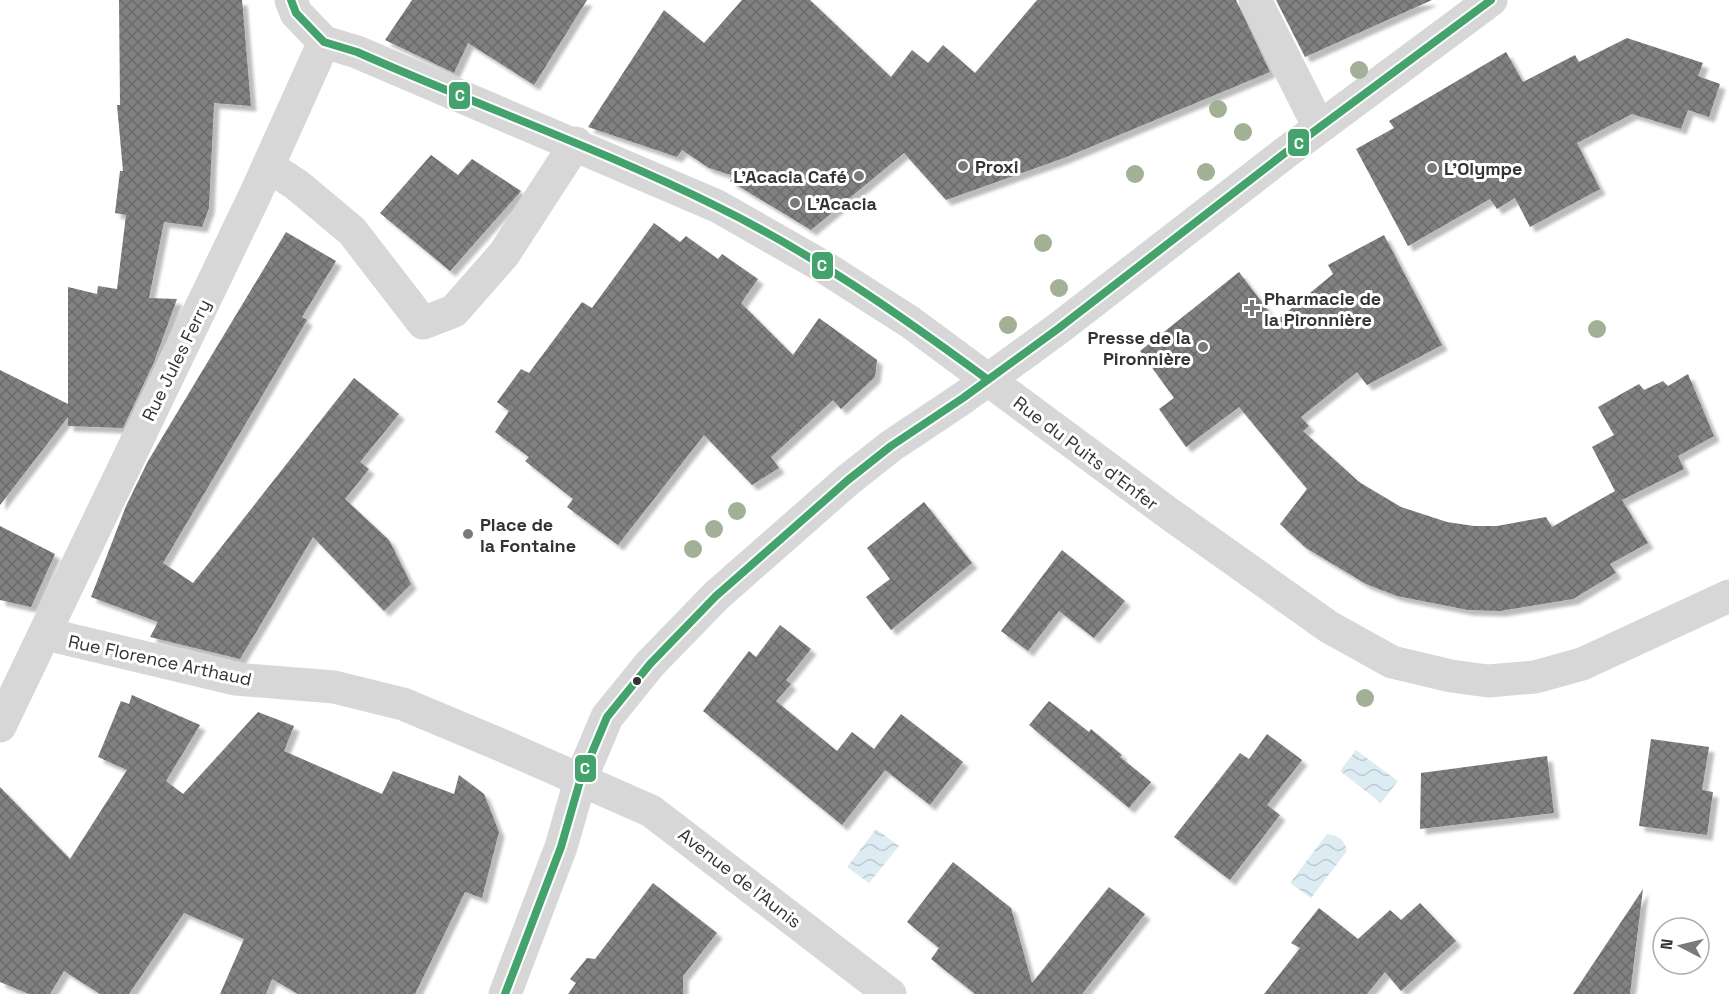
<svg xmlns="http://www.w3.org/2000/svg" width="1729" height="994" viewBox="0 0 1729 994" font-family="'Space Grotesk',sans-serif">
  <defs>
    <pattern id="water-waves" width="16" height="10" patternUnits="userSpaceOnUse" patternTransform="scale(1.5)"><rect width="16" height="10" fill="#ddebf3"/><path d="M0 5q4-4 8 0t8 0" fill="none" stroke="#becad1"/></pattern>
    <pattern id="building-cross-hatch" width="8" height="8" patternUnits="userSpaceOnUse" patternTransform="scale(1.5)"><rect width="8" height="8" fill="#818181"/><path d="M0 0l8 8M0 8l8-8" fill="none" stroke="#6a6a6a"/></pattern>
    <filter id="shadow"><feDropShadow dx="5.5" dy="5.5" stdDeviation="1.5" flood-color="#0004"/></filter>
  </defs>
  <rect width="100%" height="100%" fill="#fff"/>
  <path fill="url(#water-waves)" d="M1356 750 1398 781 1381 803 1340 771Z
    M876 829 899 846 869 883 847 867Z
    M1327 834C1339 836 1344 839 1347 851L1311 898 1290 883Z"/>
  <path fill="url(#building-cross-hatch)" filter="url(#shadow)" d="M119 0H242L251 106 214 103 209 208 202 227 164 222 149 298 177 299 154 362 123 428 68 426V417L0 505V370L68 404V287L97 294 98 286 117 289 126 215 115 213 120 171H123L117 105H120Z
    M412 0H587L534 85 468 43 454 73 385 40Z
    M742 0H810L891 77 912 50 928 63 943 45 975 73 1037 0H1236L1270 72 1064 158 946 200 904 153 811 230 730 181 734 176 709 168 682 150 677 157 588 127 664 10 704 43Z
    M1276 0H1432L1305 57Z
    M1627 38 1703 63 1698 76 1720 84 1709 117 1688 110 1681 129 1632 114 1577 143 1600 189 1530 227 1515 198 1497 209 1490 199 1408 246 1356 149 1394 128 1389 121 1506 52 1523 82 1575 55 1579 62Z
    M431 155 458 175 472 159 521 191 450 271 380 213Z
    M654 223 680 242 686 236 718 259 722 254 758 279 741 303 793 355 819 318 877 360 875 377 841 409 833 400 771 457 779 468 752 485 704 435 618 545 567 507 573 499 525 461 529 457 495 432 509 411 497 402 521 369 529 373 582 302 592 308Z
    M286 232 336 261 302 317 307 320 163 563 193 583 354 378 399 414 360 462 369 469 345 499 389 540 411 584 384 611 313 537 240 659 150 637 158 622 91 597 126 506 148 461Z
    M1384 235 1442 345 1367 385 1357 372 1301 417 1309 426 1303 431 1359 482 1401 507 1447 522 1474 526H1497L1546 517 1552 527 1615 491 1592 447 1614 435 1598 407 1639 384 1644 390 1663 381 1668 386 1688 374 1714 436 1678 456 1684 469 1622 500 1648 543 1610 564 1616 573 1573 599 1500 611 1468 610 1397 596 1366 584 1306 548 1280 524 1307 489 1239 407 1186 447 1159 409 1174 398 1140 351 1239 272 1276 321 1333 274 1328 265Z
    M924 502 972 563 891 630 866 597 890 579 867 548Z
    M0 526 55 554 31 607 0 600Z
    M1062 550 1125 601 1094 638 1059 611 1028 651 1001 631Z
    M780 625 811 649 786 680 791 684 776 701 837 751 852 732 874 749 901 714 963 762 930 805 885 770 842 825 703 711 749 651 756 657Z
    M132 695 200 725 166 781 183 794 258 712 294 726 284 751 382 794 393 771 454 794 459 775 484 794 499 832 482 898 465 892 415 994H298L272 979 266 994H220L244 939 184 913 129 994H100L64 971 50 994H29L0 982V787L70 859 127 770 98 757 121 701 129 704Z
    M1049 701 1089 732 1091 729 1122 755 1120 757 1151 782 1129 808 1029 725Z
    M1267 734 1302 760 1267 805 1280 815 1230 880 1174 837 1240 753 1249 759Z
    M1651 739 1709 747 1702 790 1713 792 1707 835 1639 826Z
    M1547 756 1554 813 1420 829 1421 773Z
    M953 862 1011 908 1032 983 1109 887 1145 914 1082 994H975L931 959 939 948 907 922Z
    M653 883 717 933 683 976V994H568L576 983 570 979 587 958 595 959Z
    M1643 889 1630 994H1573Z
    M1420 903 1456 941 1401 991 1385 972 1367 994H1264L1300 948 1291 943 1319 908 1358 939 1390 910 1401 920Z"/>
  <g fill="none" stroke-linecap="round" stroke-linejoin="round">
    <path stroke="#d7d7d7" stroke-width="33" d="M291 0 296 13 324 42 357 52 717 206 824 267 910 322 1171 515 1329 627 1392 662 1451 676 1488 681 1535 677 1582 664 1729 596
      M1255 0 1319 127
      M268 166 297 185 352 231 423 323 454 311 504 254 576 143
      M46 634 235 679 334 687 403 704 501 745 651 811 890 994
      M0 726 255 195 324 42
      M505 994 561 847 580 781 607 717 650 664 716 596 848 480 891 446 963 398 1059 328 1285 153 1491 0"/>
    <defs>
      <path id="bus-1" d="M291 0 296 13 324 42 357 52C476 105 599 148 716 206 812 253 900 315 987 379
        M505 994 561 847 580 781 607 717 650 664 716 596 848 480 891 446 963 398 1059 328 1285 153 1491 0"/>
    </defs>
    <use href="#bus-1" stroke="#fff" stroke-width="12"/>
    <use href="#bus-1" stroke="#44a36d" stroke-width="8"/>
  </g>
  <g fill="#a2b095">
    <circle cx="1359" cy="70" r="9"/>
    <circle cx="1218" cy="109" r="9"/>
    <circle cx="1243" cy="132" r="9"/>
    <circle cx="1206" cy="172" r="9"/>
    <circle cx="1135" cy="174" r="9"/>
    <circle cx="1043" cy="243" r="9"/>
    <circle cx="1059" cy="288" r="9"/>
    <circle cx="1008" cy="325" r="9"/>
    <circle cx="1597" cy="329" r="9"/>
    <circle cx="737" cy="511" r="9"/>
    <circle cx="714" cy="529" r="9"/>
    <circle cx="693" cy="549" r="9"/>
    <circle cx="1365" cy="698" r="9"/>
  </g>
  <g fill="#7a7a7a" stroke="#fff" stroke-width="2">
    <circle cx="963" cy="166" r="6"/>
    <circle cx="1432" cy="168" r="6"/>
    <circle cx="859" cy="176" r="6"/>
    <circle cx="795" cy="203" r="6"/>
    <path d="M1249 299h6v6h6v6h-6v6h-6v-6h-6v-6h6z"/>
    <circle cx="1203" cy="347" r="6"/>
    <circle cx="468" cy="534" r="6"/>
  </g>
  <circle fill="#333" stroke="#fff" stroke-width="2" cx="637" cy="681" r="5"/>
  <g text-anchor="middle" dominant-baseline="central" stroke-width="6" stroke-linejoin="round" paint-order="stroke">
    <g font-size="18" font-weight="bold" fill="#333" stroke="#fff" text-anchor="start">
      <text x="975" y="166">Proxi</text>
      <text x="1444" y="168">L'Olympe</text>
      <text x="847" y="176" text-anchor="end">L'Acacia Café</text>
      <text x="807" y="203">L'Acacia</text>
      <text x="1264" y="298">Pharmacie de<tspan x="1264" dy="21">la Pironnière</tspan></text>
      <text x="1191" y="337" text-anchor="end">Presse de la<tspan x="1191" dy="21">Pironnière</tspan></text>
      <text x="480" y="524">Place de<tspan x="480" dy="21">la Fontaine</tspan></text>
    </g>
    <g font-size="18" fill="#333" stroke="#fff">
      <text transform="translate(176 360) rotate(-64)">Rue Jules Ferry</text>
      <text transform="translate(1086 453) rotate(37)">Rue du Puits d'Enfer</text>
      <text transform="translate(160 660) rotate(12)">Rue Florence Arthaud</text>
      <text transform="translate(740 878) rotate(38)">Avenue de l'Aunis</text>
    </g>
  </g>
  <g stroke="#fff" stroke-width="2">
    <rect x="448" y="81" width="23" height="29" rx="6" fill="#44a36d"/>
    <rect x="1287" y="128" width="23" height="29" rx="6" fill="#44a36d"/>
    <rect x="811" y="251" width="23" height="29" rx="6" fill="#44a36d"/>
    <rect x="574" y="754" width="23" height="29" rx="6" fill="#44a36d"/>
  </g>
  <g font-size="16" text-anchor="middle" font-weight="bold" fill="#fff">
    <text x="460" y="101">C</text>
    <text x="1299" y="149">C</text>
    <text x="822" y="271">C</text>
    <text x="585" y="774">C</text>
  </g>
  <g transform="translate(1681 946) rotate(277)"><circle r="28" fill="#ffffff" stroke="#adadad" stroke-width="1.5"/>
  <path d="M0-4.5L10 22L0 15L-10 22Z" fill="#7a7a7a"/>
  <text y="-9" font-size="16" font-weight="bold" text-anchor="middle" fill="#333333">N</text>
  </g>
</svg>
